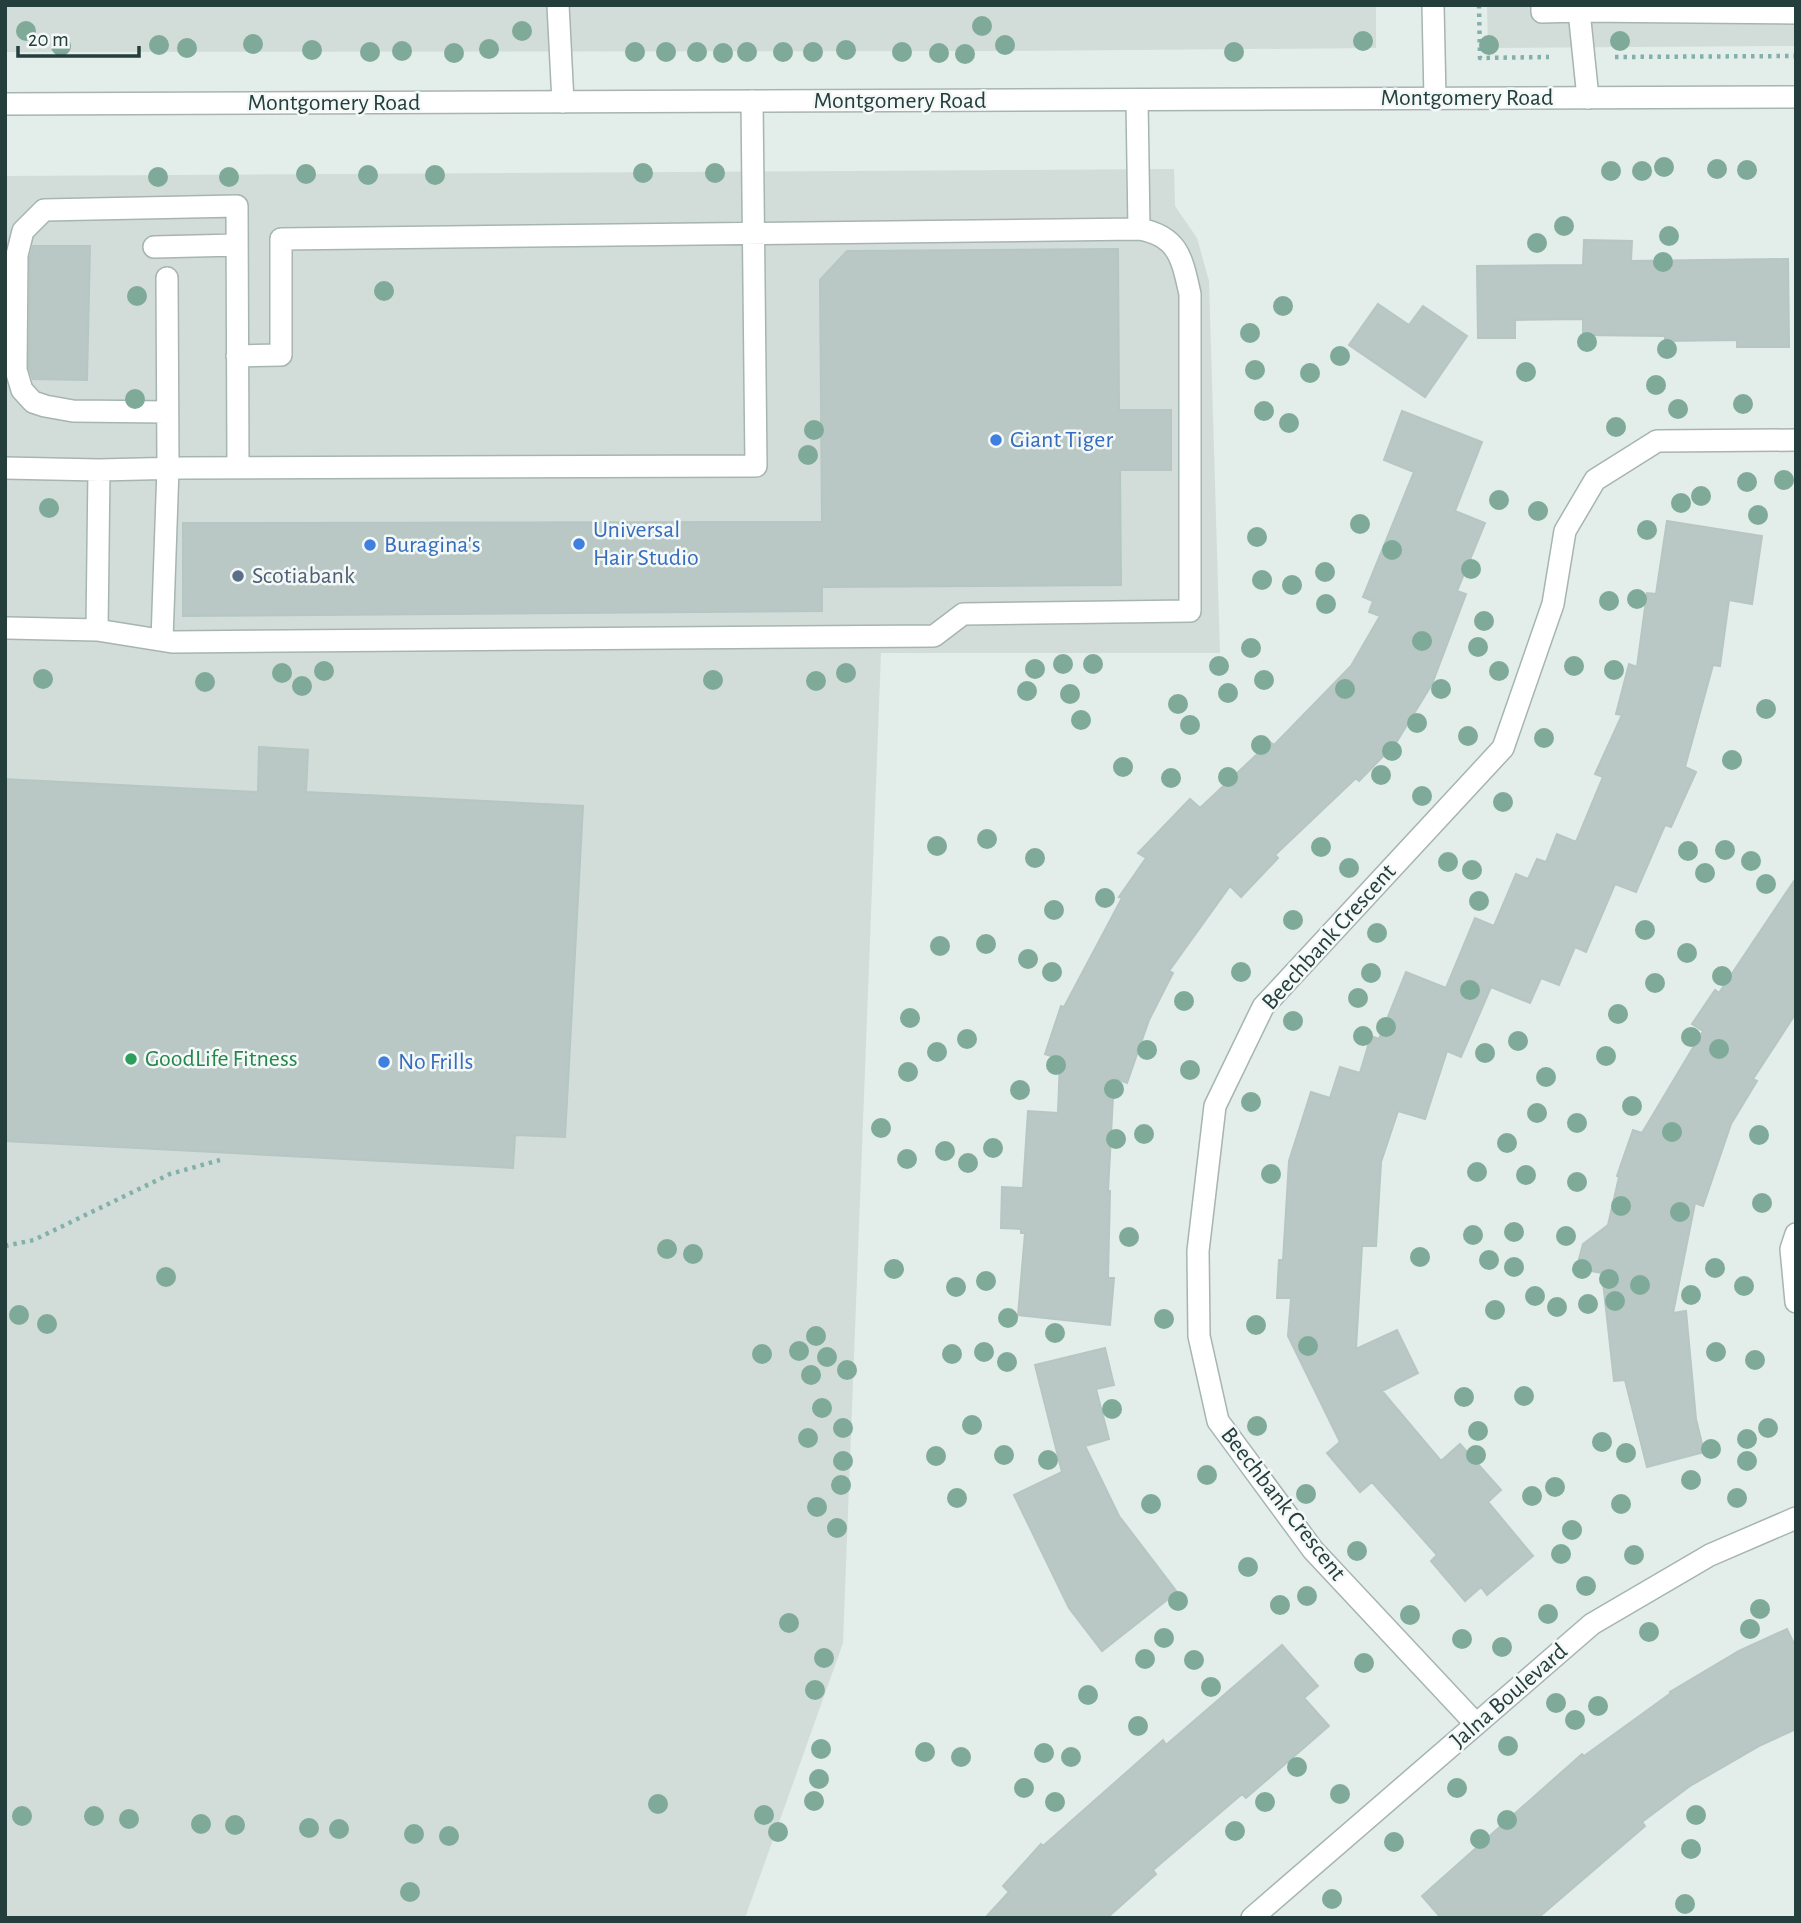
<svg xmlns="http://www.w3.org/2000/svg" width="1801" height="1923" viewBox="0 0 1801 1923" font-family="'Alegreya Sans',sans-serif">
  <rect width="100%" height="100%" fill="#e3edea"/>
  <path fill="#d2ddda" d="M5 5H1376V48L1016 51 5 52Z
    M1487 5H1796V46L1488 48Z
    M1174 169 1175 206 1197 238 1209 281 1220 653H881L843 1643 745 1918H5V176Z"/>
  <path fill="#b9c8c4" stroke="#b6c6c3" stroke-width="2" d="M1584 240 1632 241 1631 261 1788 259 1789 347H1737V340L1665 341V336L1583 335V319L1515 320V338H1478L1477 266 1583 265Z
    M33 246H90L87 380 33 379 29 368 30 257Z
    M1118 249 1119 410H1171V470H1120L1121 585 822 587V611L183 616V523L822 522 820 280 847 251Z
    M1378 304 1409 325 1423 306 1467 336 1425 397 1349 345Z
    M1402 411 1482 442 1455 511 1485 523 1457 591 1466 594 1432 684 1396 743 1359 781 1356 778 1275 855 1278 858 1241 897 1230 886 1169 971 1173 973 1149 1020 1127 1083 1114 1078 1108 1191H1110L1108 1278H1114L1110 1325 1018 1315 1025 1233H1021V1229L1001 1228 1002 1187 1023 1188 1028 1111 1058 1113 1060 1059 1045 1054 1061 1006 1064 1007 1122 898 1119 897 1146 858 1138 853 1190 799 1200 808 1270 742 1274 745 1351 666 1380 616 1369 612 1373 601 1363 597 1414 472 1384 460Z
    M1667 521 1762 536 1752 604 1729 600 1720 666 1713 665 1685 767 1696 772 1671 827 1665 825 1636 892 1615 884 1586 952 1575 947 1559 985 1541 978 1530 1003 1491 987 1461 1057 1447 1051 1425 1119 1398 1111 1381 1162 1376 1246H1362L1356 1349 1397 1330 1418 1373 1382 1391 1441 1461 1460 1444 1501 1490 1488 1502 1533 1556 1487 1595 1481 1587 1465 1601 1431 1561 1437 1555 1372 1482 1360 1492 1327 1453 1340 1442 1288 1336 1291 1298H1277L1279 1260H1283L1289 1161 1311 1092 1330 1098 1340 1067 1360 1073 1371 1036 1379 1039 1406 972 1446 988 1475 918 1494 926 1516 874 1528 879 1537 859 1546 862 1557 834 1576 842 1603 777 1595 774 1622 715 1616 714 1629 664 1637 667 1647 593 1656 594Z
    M259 747 308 750 306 792 583 806 565 1137 515 1135 513 1168 5 1141V779L258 792Z
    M1796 878V1013L1753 1079 1757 1081 1731 1124 1703 1206 1695 1203 1673 1313 1686 1311 1696 1419 1704 1452 1647 1467 1625 1380 1614 1381 1602 1273 1586 1270 1579 1259 1583 1244 1608 1225 1619 1177 1617 1176 1633 1130 1642 1133 1703 1031 1692 1024 1715 990 1719 993Z
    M1105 1348 1114 1385 1096 1389 1109 1439 1085 1446 1119 1516 1177 1592 1102 1651 1069 1608 1014 1495 1062 1472 1035 1365Z
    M1787 1629 1796 1648V1729L1761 1745 1690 1786 1642 1822 1645 1826 1538 1918H1441L1422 1896 1582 1754 1584 1756 1671 1693 1670 1692 1739 1651Z
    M1282 1645 1318 1686 1304 1698 1329 1726 1246 1798 1242 1794 1153 1870 1156 1874 1107 1918H985L1009 1892 1003 1886 1041 1844 1043 1846 1163 1740 1166 1745Z"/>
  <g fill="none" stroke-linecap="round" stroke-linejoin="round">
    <defs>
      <path id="service" d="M558 5 563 102
        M1542 5V12L1579 11 1796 13
        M1579 11 1588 98
        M154 247 237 245
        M237 356 281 355V239L1139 229
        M167 412 73 411 45 406 33 402 22 390 16 370 17 255 23 231 44 210 237 206 238 468
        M5 468 99 470 183 468 756 466 752 101
        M8 628 97 630 172 642 934 636 963 614 1190 611V294C1182 259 1179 236 1139 229L1137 100
        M97 630 99 470
        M162 640 168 468 167 278"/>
      <path id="minor" d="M1433 5 1435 99
        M1796 1234 1791 1249 1796 1302
        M1476 1724 1313 1550 1218 1421 1199 1336 1198 1251 1215 1106 1263 1007 1503 748 1553 604 1565 531 1595 480 1657 441 1796 440"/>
      <path id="tertiary" d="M5 104 1796 97
        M1252 1918 1592 1624 1710 1555 1796 1518"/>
    </defs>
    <use href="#service" stroke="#a6b5b2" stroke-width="24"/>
    <use href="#minor" stroke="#a6b5b2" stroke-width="24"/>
    <use href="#tertiary" stroke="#a6b5b2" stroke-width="24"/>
    <path stroke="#84b0aa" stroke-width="4.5" stroke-dasharray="3.5 5" stroke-linecap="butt" d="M1479 5 1480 58 1549 57
      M1615 57 1796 56
      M5 1246 34 1240 170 1174 220 1160"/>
    <use href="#service" stroke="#fff" stroke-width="21"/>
    <use href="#minor" stroke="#fff" stroke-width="21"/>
    <use href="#tertiary" stroke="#fff" stroke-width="21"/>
  </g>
  <g fill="#7faa99">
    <circle cx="982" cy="26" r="10"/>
    <circle cx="26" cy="31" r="10"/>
    <circle cx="522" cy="31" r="10"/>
    <circle cx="1363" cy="41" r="10"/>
    <circle cx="1620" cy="41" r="10"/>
    <circle cx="253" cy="44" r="10"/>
    <circle cx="159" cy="45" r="10"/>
    <circle cx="1005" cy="45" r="10"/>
    <circle cx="1489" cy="45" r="10"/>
    <circle cx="61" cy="46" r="10"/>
    <circle cx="187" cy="48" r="10"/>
    <circle cx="489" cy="49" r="10"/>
    <circle cx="312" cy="50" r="10"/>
    <circle cx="846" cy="50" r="10"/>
    <circle cx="402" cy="51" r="10"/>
    <circle cx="370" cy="52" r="10"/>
    <circle cx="635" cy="52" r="10"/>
    <circle cx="666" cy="52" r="10"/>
    <circle cx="697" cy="52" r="10"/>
    <circle cx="747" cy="52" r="10"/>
    <circle cx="783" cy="52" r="10"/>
    <circle cx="813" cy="52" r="10"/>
    <circle cx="902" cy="52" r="10"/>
    <circle cx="1234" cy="52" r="10"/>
    <circle cx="454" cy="53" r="10"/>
    <circle cx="723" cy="53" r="10"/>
    <circle cx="939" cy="53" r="10"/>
    <circle cx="965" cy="54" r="10"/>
    <circle cx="1664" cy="167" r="10"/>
    <circle cx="1717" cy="169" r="10"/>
    <circle cx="1747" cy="170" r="10"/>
    <circle cx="1611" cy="171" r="10"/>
    <circle cx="1642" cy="171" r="10"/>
    <circle cx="643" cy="173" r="10"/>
    <circle cx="715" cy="173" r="10"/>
    <circle cx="306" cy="174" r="10"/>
    <circle cx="368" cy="175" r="10"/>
    <circle cx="435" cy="175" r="10"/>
    <circle cx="158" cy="177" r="10"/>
    <circle cx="229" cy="177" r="10"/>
    <circle cx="1564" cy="226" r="10"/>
    <circle cx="1669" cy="236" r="10"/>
    <circle cx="1537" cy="243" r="10"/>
    <circle cx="1663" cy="262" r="10"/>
    <circle cx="384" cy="291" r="10"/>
    <circle cx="137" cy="296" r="10"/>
    <circle cx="1283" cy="306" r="10"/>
    <circle cx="1250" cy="333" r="10"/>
    <circle cx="1587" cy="342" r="10"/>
    <circle cx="1667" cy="349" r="10"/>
    <circle cx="1340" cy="356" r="10"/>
    <circle cx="1255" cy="370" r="10"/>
    <circle cx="1526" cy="372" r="10"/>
    <circle cx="1310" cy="373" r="10"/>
    <circle cx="1656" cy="385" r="10"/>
    <circle cx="135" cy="399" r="10"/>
    <circle cx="1743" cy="404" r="10"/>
    <circle cx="1678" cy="409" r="10"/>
    <circle cx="1264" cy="411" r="10"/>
    <circle cx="1289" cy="423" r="10"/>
    <circle cx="1616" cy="427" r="10"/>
    <circle cx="814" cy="430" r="10"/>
    <circle cx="808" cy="455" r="10"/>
    <circle cx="1784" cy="480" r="10"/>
    <circle cx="1747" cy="482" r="10"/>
    <circle cx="1701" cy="496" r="10"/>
    <circle cx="1499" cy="500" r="10"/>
    <circle cx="1681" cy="503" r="10"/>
    <circle cx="49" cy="508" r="10"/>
    <circle cx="1538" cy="511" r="10"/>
    <circle cx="1758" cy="515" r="10"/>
    <circle cx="1360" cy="524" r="10"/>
    <circle cx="1647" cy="530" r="10"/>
    <circle cx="1257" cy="537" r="10"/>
    <circle cx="1392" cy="550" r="10"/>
    <circle cx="1471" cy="569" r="10"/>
    <circle cx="1325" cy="572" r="10"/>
    <circle cx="1262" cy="580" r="10"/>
    <circle cx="1292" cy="585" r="10"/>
    <circle cx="1637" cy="599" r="10"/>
    <circle cx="1609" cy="601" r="10"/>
    <circle cx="1326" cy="604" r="10"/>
    <circle cx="1484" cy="621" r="10"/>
    <circle cx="1422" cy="641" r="10"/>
    <circle cx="1478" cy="647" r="10"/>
    <circle cx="1251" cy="648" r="10"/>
    <circle cx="1063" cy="664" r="10"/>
    <circle cx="1093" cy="664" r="10"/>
    <circle cx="1219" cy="666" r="10"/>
    <circle cx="1574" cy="666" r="10"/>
    <circle cx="1035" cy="669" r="10"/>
    <circle cx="1614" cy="670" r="10"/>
    <circle cx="324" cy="671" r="10"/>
    <circle cx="1499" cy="671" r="10"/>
    <circle cx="282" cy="673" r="10"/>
    <circle cx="846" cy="673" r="10"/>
    <circle cx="43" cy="679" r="10"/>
    <circle cx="713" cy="680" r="10"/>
    <circle cx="1264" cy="680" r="10"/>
    <circle cx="816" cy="681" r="10"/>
    <circle cx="205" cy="682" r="10"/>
    <circle cx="302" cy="686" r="10"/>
    <circle cx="1345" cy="689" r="10"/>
    <circle cx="1441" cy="689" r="10"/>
    <circle cx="1027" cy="691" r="10"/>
    <circle cx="1228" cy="693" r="10"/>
    <circle cx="1070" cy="694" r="10"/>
    <circle cx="1178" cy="704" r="10"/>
    <circle cx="1766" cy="709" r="10"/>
    <circle cx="1081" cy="720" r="10"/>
    <circle cx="1417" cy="723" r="10"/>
    <circle cx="1190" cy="725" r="10"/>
    <circle cx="1468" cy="736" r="10"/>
    <circle cx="1544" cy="738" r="10"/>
    <circle cx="1261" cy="745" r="10"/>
    <circle cx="1392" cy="751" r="10"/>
    <circle cx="1732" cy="760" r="10"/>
    <circle cx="1123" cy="767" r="10"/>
    <circle cx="1381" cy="775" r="10"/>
    <circle cx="1228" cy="777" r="10"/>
    <circle cx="1171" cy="778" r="10"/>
    <circle cx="1422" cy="796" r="10"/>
    <circle cx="1503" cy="802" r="10"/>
    <circle cx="987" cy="839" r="10"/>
    <circle cx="937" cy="846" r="10"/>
    <circle cx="1321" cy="847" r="10"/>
    <circle cx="1725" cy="850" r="10"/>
    <circle cx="1688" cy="851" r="10"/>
    <circle cx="1035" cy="858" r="10"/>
    <circle cx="1751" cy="861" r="10"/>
    <circle cx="1448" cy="862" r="10"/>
    <circle cx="1349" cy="868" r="10"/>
    <circle cx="1472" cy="870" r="10"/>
    <circle cx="1705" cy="873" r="10"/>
    <circle cx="1766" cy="884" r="10"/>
    <circle cx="1105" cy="898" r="10"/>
    <circle cx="1479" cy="901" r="10"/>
    <circle cx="1054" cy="910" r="10"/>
    <circle cx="1293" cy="920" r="10"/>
    <circle cx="1645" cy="930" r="10"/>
    <circle cx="1377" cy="933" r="10"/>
    <circle cx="986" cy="944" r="10"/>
    <circle cx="940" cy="946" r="10"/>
    <circle cx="1687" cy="953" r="10"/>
    <circle cx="1028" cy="959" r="10"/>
    <circle cx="1052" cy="972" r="10"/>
    <circle cx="1241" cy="972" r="10"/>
    <circle cx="1371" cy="973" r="10"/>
    <circle cx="1722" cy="976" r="10"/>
    <circle cx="1655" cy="983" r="10"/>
    <circle cx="1470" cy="990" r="10"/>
    <circle cx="1358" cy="998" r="10"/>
    <circle cx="1184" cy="1001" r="10"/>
    <circle cx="1618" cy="1014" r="10"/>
    <circle cx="910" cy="1018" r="10"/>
    <circle cx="1293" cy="1021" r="10"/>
    <circle cx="1386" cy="1027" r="10"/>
    <circle cx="1363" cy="1036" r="10"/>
    <circle cx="1691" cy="1037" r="10"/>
    <circle cx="967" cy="1039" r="10"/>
    <circle cx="1518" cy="1041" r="10"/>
    <circle cx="1719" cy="1049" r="10"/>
    <circle cx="1147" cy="1050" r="10"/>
    <circle cx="937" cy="1052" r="10"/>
    <circle cx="1485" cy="1053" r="10"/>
    <circle cx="1606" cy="1056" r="10"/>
    <circle cx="1056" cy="1065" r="10"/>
    <circle cx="1190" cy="1070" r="10"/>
    <circle cx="908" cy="1072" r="10"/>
    <circle cx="1546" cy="1077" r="10"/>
    <circle cx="1114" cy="1089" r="10"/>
    <circle cx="1020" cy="1090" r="10"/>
    <circle cx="1251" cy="1102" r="10"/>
    <circle cx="1632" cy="1106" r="10"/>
    <circle cx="1537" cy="1113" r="10"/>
    <circle cx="1577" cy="1123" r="10"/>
    <circle cx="881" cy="1128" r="10"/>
    <circle cx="1672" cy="1132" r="10"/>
    <circle cx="1144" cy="1134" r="10"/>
    <circle cx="1759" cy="1135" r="10"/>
    <circle cx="1116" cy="1139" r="10"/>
    <circle cx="1507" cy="1143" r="10"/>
    <circle cx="993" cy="1148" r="10"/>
    <circle cx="945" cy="1151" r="10"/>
    <circle cx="907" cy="1159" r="10"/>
    <circle cx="968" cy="1163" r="10"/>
    <circle cx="1477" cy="1172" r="10"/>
    <circle cx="1271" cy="1174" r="10"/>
    <circle cx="1526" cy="1175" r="10"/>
    <circle cx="1577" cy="1182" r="10"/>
    <circle cx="1762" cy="1203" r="10"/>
    <circle cx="1621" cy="1206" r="10"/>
    <circle cx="1680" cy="1212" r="10"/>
    <circle cx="1514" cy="1232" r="10"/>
    <circle cx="1473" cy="1235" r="10"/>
    <circle cx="1566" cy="1236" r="10"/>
    <circle cx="1129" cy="1237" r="10"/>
    <circle cx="667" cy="1249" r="10"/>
    <circle cx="693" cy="1254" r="10"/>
    <circle cx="1420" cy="1257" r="10"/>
    <circle cx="1489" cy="1260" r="10"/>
    <circle cx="1514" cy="1267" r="10"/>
    <circle cx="1715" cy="1268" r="10"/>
    <circle cx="894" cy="1269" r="10"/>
    <circle cx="1582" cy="1269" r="10"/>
    <circle cx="166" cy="1277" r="10"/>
    <circle cx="1609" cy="1279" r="10"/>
    <circle cx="986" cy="1281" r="10"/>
    <circle cx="1640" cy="1285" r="10"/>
    <circle cx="1744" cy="1286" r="10"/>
    <circle cx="956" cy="1287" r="10"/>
    <circle cx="1691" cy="1295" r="10"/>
    <circle cx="1535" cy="1296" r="10"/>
    <circle cx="1615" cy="1301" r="10"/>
    <circle cx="1588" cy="1304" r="10"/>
    <circle cx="1557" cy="1307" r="10"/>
    <circle cx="1495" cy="1310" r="10"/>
    <circle cx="19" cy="1315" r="10"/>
    <circle cx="1008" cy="1318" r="10"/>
    <circle cx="1164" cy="1319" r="10"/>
    <circle cx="47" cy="1324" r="10"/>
    <circle cx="1256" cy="1325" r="10"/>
    <circle cx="1055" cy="1333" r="10"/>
    <circle cx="816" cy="1336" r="10"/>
    <circle cx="1308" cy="1346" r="10"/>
    <circle cx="799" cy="1351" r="10"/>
    <circle cx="984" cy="1352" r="10"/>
    <circle cx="1716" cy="1352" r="10"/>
    <circle cx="762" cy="1354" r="10"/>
    <circle cx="952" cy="1354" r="10"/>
    <circle cx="827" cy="1357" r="10"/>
    <circle cx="1755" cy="1360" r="10"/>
    <circle cx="1007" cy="1362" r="10"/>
    <circle cx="847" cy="1370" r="10"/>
    <circle cx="811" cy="1375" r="10"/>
    <circle cx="1524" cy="1396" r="10"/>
    <circle cx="1464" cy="1397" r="10"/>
    <circle cx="822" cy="1408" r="10"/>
    <circle cx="1112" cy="1409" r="10"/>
    <circle cx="972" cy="1425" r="10"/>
    <circle cx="1257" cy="1426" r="10"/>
    <circle cx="843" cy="1428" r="10"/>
    <circle cx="1768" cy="1428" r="10"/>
    <circle cx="1478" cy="1431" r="10"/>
    <circle cx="808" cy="1438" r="10"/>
    <circle cx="1747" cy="1439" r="10"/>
    <circle cx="1602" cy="1442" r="10"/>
    <circle cx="1711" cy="1449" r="10"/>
    <circle cx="1626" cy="1453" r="10"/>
    <circle cx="1004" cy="1455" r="10"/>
    <circle cx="1476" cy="1455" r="10"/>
    <circle cx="936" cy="1456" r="10"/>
    <circle cx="1048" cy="1460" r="10"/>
    <circle cx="843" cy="1461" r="10"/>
    <circle cx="1747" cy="1461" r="10"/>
    <circle cx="1207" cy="1475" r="10"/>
    <circle cx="1691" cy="1480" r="10"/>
    <circle cx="841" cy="1485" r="10"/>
    <circle cx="1555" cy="1487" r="10"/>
    <circle cx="1306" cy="1494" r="10"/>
    <circle cx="1532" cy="1496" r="10"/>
    <circle cx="957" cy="1498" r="10"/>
    <circle cx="1737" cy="1498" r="10"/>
    <circle cx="1151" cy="1504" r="10"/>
    <circle cx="1621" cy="1504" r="10"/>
    <circle cx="817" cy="1507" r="10"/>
    <circle cx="837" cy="1528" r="10"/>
    <circle cx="1572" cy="1530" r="10"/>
    <circle cx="1357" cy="1551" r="10"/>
    <circle cx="1561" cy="1554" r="10"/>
    <circle cx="1634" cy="1555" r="10"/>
    <circle cx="1248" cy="1567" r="10"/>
    <circle cx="1586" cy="1586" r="10"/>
    <circle cx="1307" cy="1596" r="10"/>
    <circle cx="1178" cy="1601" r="10"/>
    <circle cx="1280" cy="1605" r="10"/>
    <circle cx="1760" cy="1609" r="10"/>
    <circle cx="1548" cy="1614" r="10"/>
    <circle cx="1410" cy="1615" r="10"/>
    <circle cx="789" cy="1623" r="10"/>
    <circle cx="1750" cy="1629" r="10"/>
    <circle cx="1649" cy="1632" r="10"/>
    <circle cx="1164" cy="1638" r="10"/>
    <circle cx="1462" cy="1639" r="10"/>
    <circle cx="1502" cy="1647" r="10"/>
    <circle cx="824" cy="1658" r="10"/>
    <circle cx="1145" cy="1659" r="10"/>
    <circle cx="1194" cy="1660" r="10"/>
    <circle cx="1364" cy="1663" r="10"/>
    <circle cx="1211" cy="1687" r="10"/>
    <circle cx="815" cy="1690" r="10"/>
    <circle cx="1088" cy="1695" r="10"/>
    <circle cx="1556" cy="1703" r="10"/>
    <circle cx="1598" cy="1706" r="10"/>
    <circle cx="1575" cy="1720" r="10"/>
    <circle cx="1138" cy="1726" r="10"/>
    <circle cx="1508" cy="1746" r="10"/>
    <circle cx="821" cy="1749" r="10"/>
    <circle cx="925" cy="1752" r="10"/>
    <circle cx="1044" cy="1753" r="10"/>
    <circle cx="961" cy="1757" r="10"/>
    <circle cx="1071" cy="1757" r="10"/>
    <circle cx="1297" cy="1767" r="10"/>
    <circle cx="819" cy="1779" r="10"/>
    <circle cx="1024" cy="1788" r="10"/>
    <circle cx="1457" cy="1788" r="10"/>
    <circle cx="1340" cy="1794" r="10"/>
    <circle cx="814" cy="1801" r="10"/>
    <circle cx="1055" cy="1802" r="10"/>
    <circle cx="1265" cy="1802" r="10"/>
    <circle cx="658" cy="1804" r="10"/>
    <circle cx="764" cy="1815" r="10"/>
    <circle cx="1696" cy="1815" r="10"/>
    <circle cx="22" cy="1816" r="10"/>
    <circle cx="94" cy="1816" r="10"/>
    <circle cx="129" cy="1819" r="10"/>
    <circle cx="1507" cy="1820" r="10"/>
    <circle cx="201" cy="1824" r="10"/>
    <circle cx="235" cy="1825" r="10"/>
    <circle cx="309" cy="1828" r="10"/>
    <circle cx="339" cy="1829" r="10"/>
    <circle cx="1235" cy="1831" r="10"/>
    <circle cx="778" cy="1832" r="10"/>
    <circle cx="414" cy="1834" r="10"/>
    <circle cx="449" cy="1836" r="10"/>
    <circle cx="1480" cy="1839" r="10"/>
    <circle cx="1394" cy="1842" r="10"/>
    <circle cx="1691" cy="1849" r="10"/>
    <circle cx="410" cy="1892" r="10"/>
    <circle cx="1332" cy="1899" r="10"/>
    <circle cx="1685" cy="1904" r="10"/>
  </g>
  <g fill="#3f7fe0" stroke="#f4f9f8" stroke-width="2.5">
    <circle cx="996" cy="440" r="7"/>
    <circle cx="579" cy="544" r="7"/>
    <circle cx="370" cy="545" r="7"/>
    <circle cx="384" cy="1062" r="7"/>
  </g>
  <circle fill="#5c6f8a" stroke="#f4f9f8" stroke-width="2.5" cx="238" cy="576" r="7"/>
  <circle fill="#2e9e5b" stroke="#f4f9f8" stroke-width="2.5" cx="131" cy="1059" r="7"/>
  <g text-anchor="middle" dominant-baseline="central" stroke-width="5" stroke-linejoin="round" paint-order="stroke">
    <g font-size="24" fill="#233e3c" stroke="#f4f9f8">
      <text x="1467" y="98">Montgomery Road</text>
      <text x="900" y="101">Montgomery Road</text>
      <text x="334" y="103">Montgomery Road</text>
      <text transform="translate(1329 937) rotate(-48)">Beechbank Crescent</text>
      <text transform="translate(1283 1504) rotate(52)">Beechbank Crescent</text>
      <text transform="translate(1509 1696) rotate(-41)">Jalna Boulevard</text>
    </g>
    <g font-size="24" fill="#366cbe" stroke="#f4f9f8" text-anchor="start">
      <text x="1010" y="440">Giant Tiger</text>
      <text x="593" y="530">Universal<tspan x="593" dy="28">Hair Studio</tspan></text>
      <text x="384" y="545">Buragina's</text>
      <text x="398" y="1062">No Frills</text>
    </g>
    <g font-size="24" fill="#4e5e75" stroke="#f4f9f8" text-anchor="start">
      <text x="252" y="576">Scotiabank</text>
    </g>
    <g font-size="24" fill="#27864d" stroke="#f4f9f8" text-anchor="start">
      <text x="145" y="1059">GoodLife Fitness</text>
    </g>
  </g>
  <rect width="1801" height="1923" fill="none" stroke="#233e3c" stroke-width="14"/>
  <path d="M18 46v10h121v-10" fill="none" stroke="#233e3c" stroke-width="3.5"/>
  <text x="28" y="46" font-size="21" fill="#233e3c" stroke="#f4f9f8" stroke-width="5" paint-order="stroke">20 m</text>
</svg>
